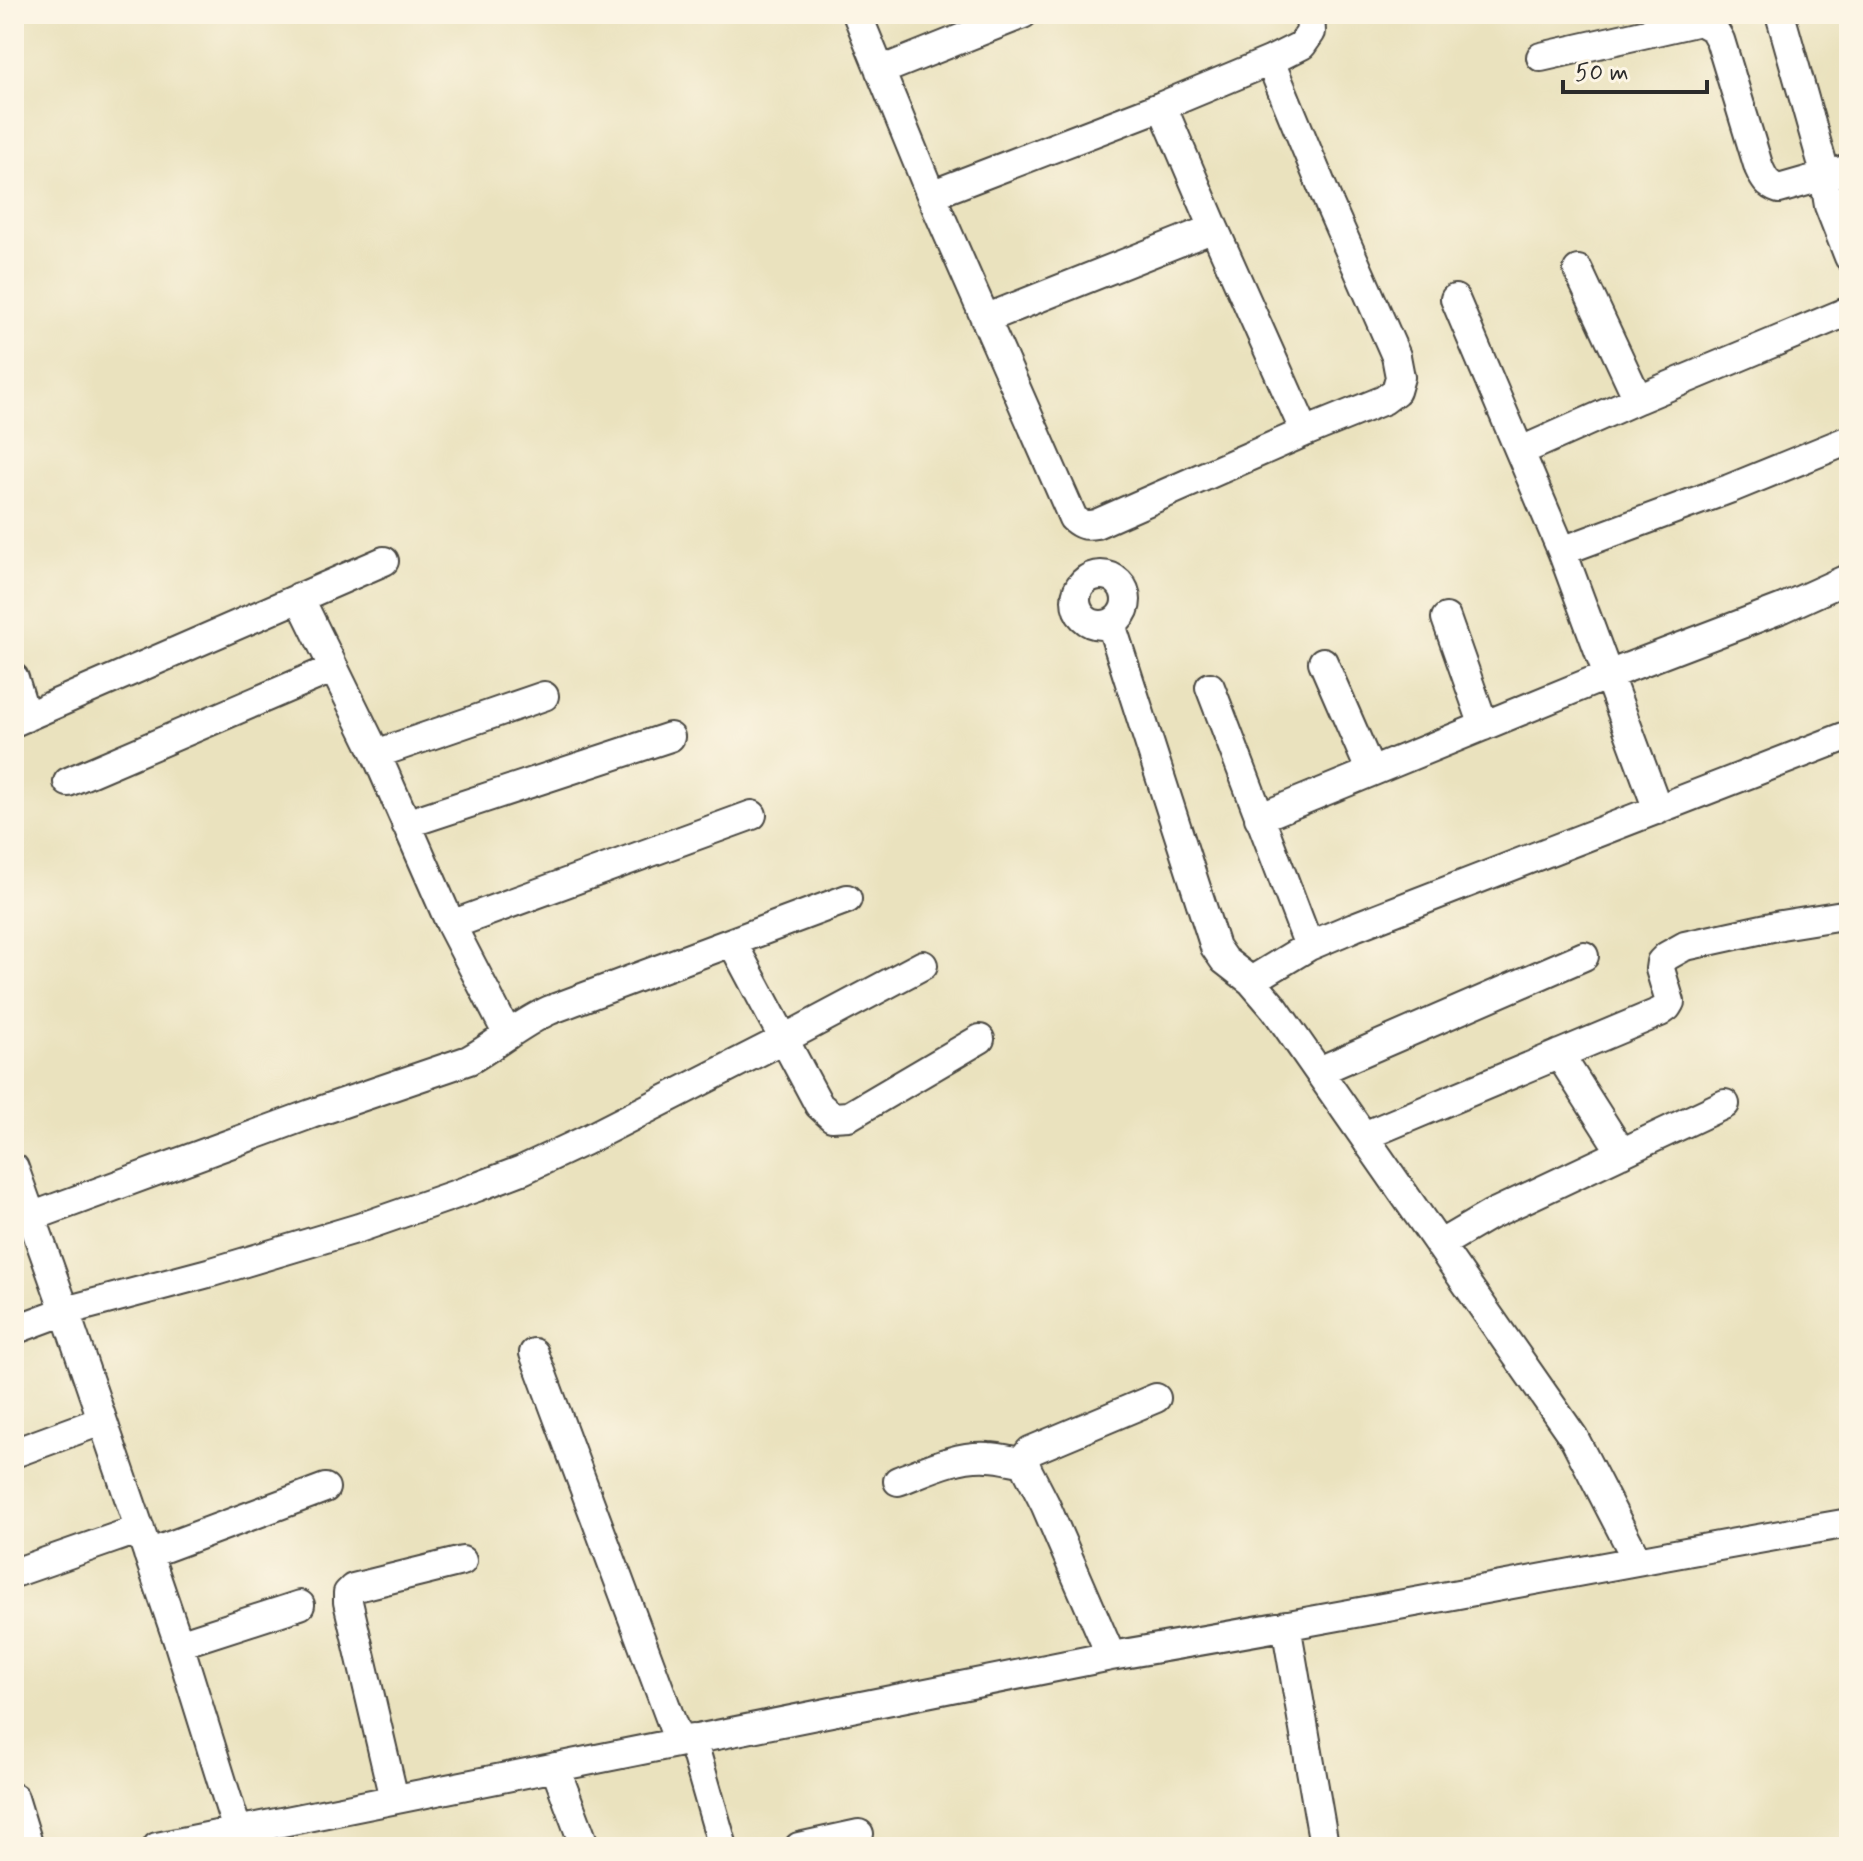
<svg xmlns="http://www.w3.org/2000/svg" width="1863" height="1861" viewBox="0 0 1863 1861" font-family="Mynerve,sans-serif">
  <rect width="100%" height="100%" fill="#fcf5e5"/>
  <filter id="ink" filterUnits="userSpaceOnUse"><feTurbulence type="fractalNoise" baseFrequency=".0125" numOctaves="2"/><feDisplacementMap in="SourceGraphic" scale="16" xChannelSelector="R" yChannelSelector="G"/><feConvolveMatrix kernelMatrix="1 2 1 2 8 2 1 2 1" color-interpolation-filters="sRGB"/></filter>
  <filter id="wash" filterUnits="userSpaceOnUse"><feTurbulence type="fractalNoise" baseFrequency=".006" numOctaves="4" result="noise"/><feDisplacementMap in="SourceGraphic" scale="32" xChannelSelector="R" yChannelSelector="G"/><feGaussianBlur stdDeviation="1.8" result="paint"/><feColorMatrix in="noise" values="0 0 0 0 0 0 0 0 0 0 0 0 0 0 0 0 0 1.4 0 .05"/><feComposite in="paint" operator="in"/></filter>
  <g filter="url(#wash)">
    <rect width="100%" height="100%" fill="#eae2be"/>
  </g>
  <g filter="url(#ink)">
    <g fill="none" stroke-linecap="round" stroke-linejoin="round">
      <defs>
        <path id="minor" d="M857 14 931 195 1073 518C1081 525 1085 526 1096 524L1305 432 1384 400 1396 391 1400 377 1396 356 1330 206 1270 61
          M1780 14 1822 162 1829 206 1849 257
          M1541 57 1700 21 1713 28 1720 40 1759 168C1764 179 1767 185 1779 189L1849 169
          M880 71 1023 14
          M1162 106 1214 228 1305 432
          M931 195 1162 106 1270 61 1302 45 1311 32 1310 14
          M1578 270 1638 399
          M1455 299 1562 551 1658 810
          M985 319 1214 228
          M1521 451 1638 399 1849 311
          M1562 551 1729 489 1849 440
          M1076 600a25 25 0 1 1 50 0a25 25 0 1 1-50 0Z
          M299 597 376 754 451 925 508 1035
          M1446 618 1484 726
          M1111 624 1215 947 1224 960 1251 981 1275 1009 1574 1438 1637 1560
          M1323 662 1371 772
          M14 678 26 717
          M1210 687 1309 946
          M14 722 384 561
          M376 754 544 696
          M68 782 334 668
          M1259 818 1608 675 1783 608 1849 578
          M406 824 670 737
          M451 925 752 815
          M732 942 819 1105 832 1117 849 1116 980 1039
          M1251 981 1309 946 1354 927 1849 735
          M1559 1054 1622 1153
          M1319 1071 1584 956
          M1364 1136 1660 1012 1667 1007 1670 1002 1660 969 1661 962 1667 956 1685 946 1781 925 1849 914
          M14 1168 65 1311 179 1644 237 1830
          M31 1217 311 1114 469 1060C497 1044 521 1023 550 1010L847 899
          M1439 1245 1490 1215 1725 1104
          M14 1330 65 1311 212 1272 359 1228 477 1187 522 1170 584 1141 784 1039 923 965
          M534 1353 679 1742
          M14 1453 101 1421
          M898 1481C927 1470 956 1455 988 1457 1000 1457 1013 1461 1025 1463
          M148 1554 325 1488
          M17 1572 140 1529
          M1286 1625 1323 1839V1847
          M179 1644 300 1605
          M1111 1656 1045 1504 1028 1471 1025 1463 1027 1455 1030 1451 1156 1398
          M692 1739 723 1847
          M555 1767 585 1847
          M14 1798 29 1847
          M394 1799 348 1602V1593L353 1588 462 1561
          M157 1847 1111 1656C1358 1615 1603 1565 1849 1523
          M799 1847 859 1834"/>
      </defs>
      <use href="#minor" stroke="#484641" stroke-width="32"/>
      <use href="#minor" stroke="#fff" stroke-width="28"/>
    </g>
  </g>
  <rect width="1863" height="1861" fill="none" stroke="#fcf5e5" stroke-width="48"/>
  <path d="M1563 80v12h144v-12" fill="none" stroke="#2b2b2b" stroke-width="4"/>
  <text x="1575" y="80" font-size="24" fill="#2b2b2b" stroke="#fcf5e5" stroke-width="6" paint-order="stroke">50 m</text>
</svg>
